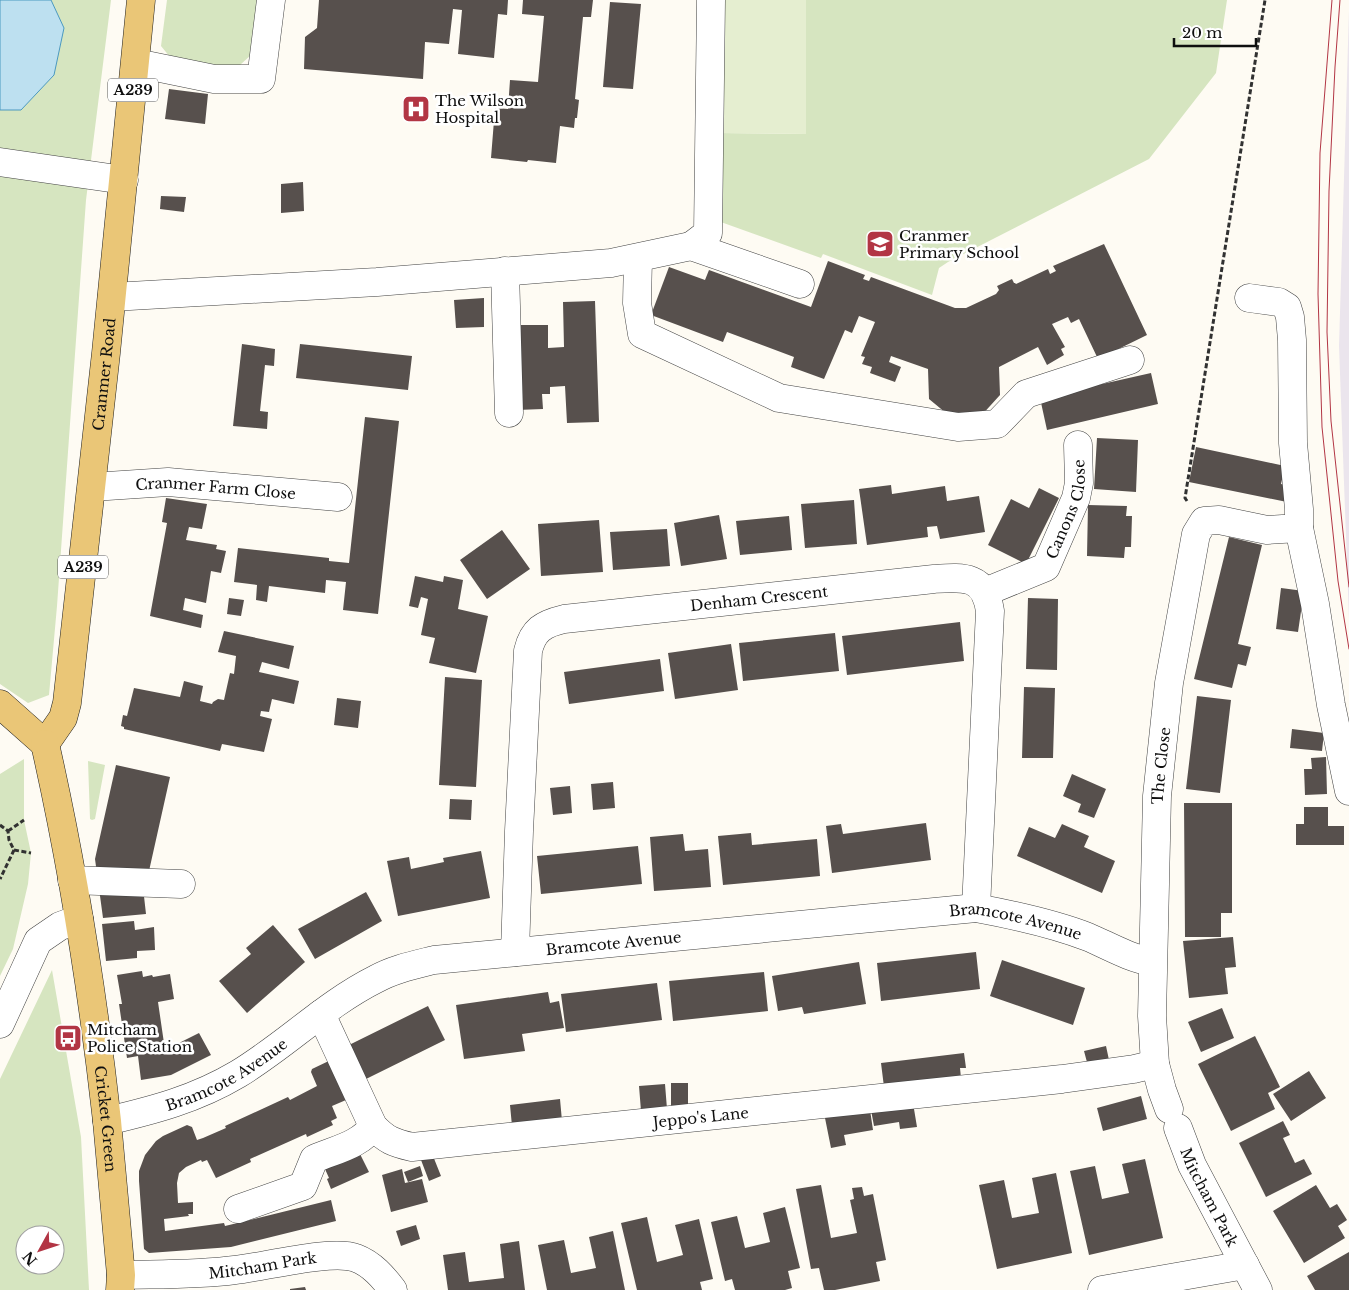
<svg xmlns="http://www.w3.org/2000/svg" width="1349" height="1290" viewBox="0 0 1349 1290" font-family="'Libre Baskerville',serif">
  <rect width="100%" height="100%" fill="#fefbf3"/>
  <path fill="#ebe5ed" d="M1349 10V619L1339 346Z"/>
  <path fill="#d6e5c0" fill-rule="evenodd" d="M0 0H111L86 200 57 606 49 695 28 703 0 684Z
    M167 0H260L251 55 240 65 231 68 170 57 161 46Z
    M806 0H1227L1216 73 1149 159 948 262 939 268 932 295 823 254 821 258 718 221 719 133 806 134Z
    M24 759V820L31 853 28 884 13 949 0 976V774Z
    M88 761 105 765 95 819 92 820 90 819Z
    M52 970 81 1137 89 1290H0V1079ZM25 1235H55V1265H25Z"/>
  <path fill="#e5eed0" d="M718 0H806V134L719 133Z"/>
  <path fill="#bde0f0" stroke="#4b99c0" d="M0 0H51L64 28 54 75 21 110H0Z"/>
  <path fill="#57504d" d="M319 0H508L507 15 498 14 494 58 458 54 462 10 453 9 449 44 425 42 423 79 304 69 305 37 317 28Z
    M523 0H593L591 17H583L575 99 579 100 577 118H575L574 128 560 126 556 163 528 160 527 162 491 158 495 108 508 109 510 80 538 82 544 16 522 14Z
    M610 2 641 4 633 89 603 87Z
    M169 89 208 94 205 124 165 119Z
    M303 182 304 211 281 213V184Z
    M161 196 186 197 184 212 160 209Z
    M1104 244 1147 335 1098 359 1079 319 1071 323 1068 317 1052 324 1065 347 1061 349 1064 355 1047 365 1038 347 999 367 1000 395 980 417 952 418 929 399 928 369 891 356 889 362 901 367 895 382 870 373 872 367 862 364 865 357 861 356 875 322 859 316 852 333 845 330 824 379 791 367 794 357 727 332 723 342 651 315 669 267 705 280 709 270 811 307 828 261 865 275 863 279 869 281 871 277 955 308H966L996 294 999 290 997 286 1012 279 1014 283H1015L1016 284 1048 269 1050 274 1056 271 1053 266Z
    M484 298V327L456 328 454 300Z
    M595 301 599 422 567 423 565 386 550 387V394H542L543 409 517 410 515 325H548V348L564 347 563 302Z
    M242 344 275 349 274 366 265 365 260 411 268 412 267 429 233 426Z
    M300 344 412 356 408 390 296 378Z
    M1151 373 1158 404 1047 430 1040 398Z
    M365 417 399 421 378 614 343 610 346 582 326 580 325 593 269 586 267 602 256 600 257 585 234 582 238 548 329 558V561L349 563Z
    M1097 438 1138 440 1136 492 1094 489Z
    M1196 447 1285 466 1281 484 1290 486 1287 502 1189 482Z
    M891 485 892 494 945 486 947 501 979 496 985 532 940 539 937 526 927 527 928 537 867 545 859 489Z
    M1039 488 1059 498 1026 564 988 545 1011 499 1029 508Z
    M166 498 207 504 202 529 189 527 186 540 217 545 216 549 226 551 221 573 211 571 206 603 185 598 183 610 203 615 201 628 150 616 167 523 162 522Z
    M854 500 857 544 805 548 801 504Z
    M1088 505 1127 506 1126 516H1132L1131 547H1125L1124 558 1087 556Z
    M719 515 727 559 681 566 674 523Z
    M789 516 792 550 740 555 736 521Z
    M599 520 603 572 541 576 538 524Z
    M667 529 670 566 613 570 610 532Z
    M502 530 530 569 487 599 460 560Z
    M1229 537 1262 545 1238 644 1251 647 1246 666 1238 664 1232 688 1194 679Z
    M415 576 443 582 444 576 463 580 458 609 488 616 476 673 429 663 435 638 421 635 428 599 421 597 418 608 409 606Z
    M1281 588 1304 591 1298 632 1276 629Z
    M229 598 244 600 241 616 227 614Z
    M1028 598 1058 599 1057 670 1026 669Z
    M960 622 964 661 847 675 842 636Z
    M224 631 294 646 289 669 262 662 259 672 299 681 294 704 272 699 269 712 261 711 260 716 272 719 264 752 222 744 220 751 124 729V727L121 726 123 715 127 716 134 688 180 697 184 681 203 686 200 701 212 704 213 702 218 699 224 700 230 673 234 674 236 656 218 652Z
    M835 633 839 671 743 681 739 643Z
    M731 644 738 690 675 699 668 653Z
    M660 659 664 691 569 704 564 672Z
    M445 677 482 680 476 787 439 785Z
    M1024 687 1055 688 1053 758H1022Z
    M1197 696 1231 700 1220 793 1186 789Z
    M337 698 361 701 358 728 334 725Z
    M1292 729 1324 733 1322 751 1290 748Z
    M1326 757 1327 794 1305 795 1304 769H1312L1311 758Z
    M116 765 170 777 149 871 141 870 146 914 103 918 95 859Z
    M1072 774 1106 789 1094 818 1078 812 1081 804 1063 796Z
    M613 782 615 808 593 810 591 784Z
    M570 786 572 813 553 815 550 788Z
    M450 799 472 800 471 820 449 819Z
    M1184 803H1232V913H1221V937H1185Z
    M1304 807H1328V826H1344V845H1296V824H1304Z
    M926 823 931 860 832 873 826 826 841 824 843 834Z
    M1062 824 1089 836 1084 847 1115 861 1102 893 1017 856 1029 827 1055 838Z
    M751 833 752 845 817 839 820 876 723 885 718 836Z
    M683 834 685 851 708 849 711 887 654 891 650 837Z
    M638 846 642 884 541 894 537 856Z
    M481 851 490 898 398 916 387 861 409 857 411 869 444 862 443 858Z
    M366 892 382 921 315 959 298 929Z
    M134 921 135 930 154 927 155 950 137 951V958L106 961 102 924Z
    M273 925 305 962 247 1013 219 981 251 954 246 948Z
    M1233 937 1236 967 1225 968 1228 994 1189 998 1183 941Z
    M976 952 980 989 881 1001 877 963Z
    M1002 960 1085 988 1073 1025 990 996Z
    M859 962 866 1004 804 1014 802 1007 778 1011 772 976Z
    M142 971 143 977 152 975 153 977 170 974 174 999 158 1002 165 1050 199 1033 211 1055 171 1075 141 1080 138 1056 127 1058 119 1004H122L117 975Z
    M764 972 768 1011 673 1021 669 981Z
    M657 983 662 1020 566 1032 561 994Z
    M548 992 550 1003 559 1001 564 1028 522 1034 525 1051 464 1059 456 1005Z
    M428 1006 445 1040 366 1079 349 1045Z
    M1222 1008 1234 1038 1201 1052 1188 1022Z
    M1255 1036 1280 1087 1268 1093 1275 1109 1231 1131 1198 1064Z
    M1106 1046 1109 1060 1088 1066 1084 1051Z
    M964 1053 966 1068H960L961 1078 884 1087 881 1063Z
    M335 1058 353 1097 332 1106 337 1118 331 1121 333 1125 307 1137 306 1134 250 1159 251 1162 216 1178 207 1160 202 1162 201 1160 186 1167 179 1173 177 1183 178 1203 193 1202V1214H188L189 1216 164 1219 165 1231 224 1223 225 1226 331 1200 336 1221 231 1247 149 1253 144 1249 139 1181V1171L145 1155 156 1141 163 1136 187 1125 192 1127 197 1140 203 1138 226 1128 225 1126 288 1097 290 1100 317 1086 311 1072 312 1069Z
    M1309 1071 1326 1098 1291 1121 1273 1094Z
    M671 1083H688V1107H671Z
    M665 1084 667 1109 641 1111 639 1086Z
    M1141 1096 1147 1119 1103 1131 1097 1108Z
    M560 1099 562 1121 512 1126 510 1105Z
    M913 1103 917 1127 900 1129 899 1122 874 1126 871 1110Z
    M870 1110 873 1130 844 1135 846 1145 831 1148 825 1118Z
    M1283 1121 1290 1135 1283 1138 1295 1163 1304 1159 1312 1174 1266 1197 1239 1143Z
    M359 1152 369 1172 331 1189 327 1179 329 1178 325 1169Z
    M433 1156 441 1176 429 1181 421 1160Z
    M1145 1159 1163 1238 1089 1255 1070 1171 1095 1166 1102 1199 1129 1193 1122 1164Z
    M420 1166 423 1176 408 1182 404 1172Z
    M402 1169 405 1183 422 1179 428 1202 391 1212 382 1175Z
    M1056 1173 1072 1253 997 1269 979 1185 1004 1180 1012 1218 1039 1213 1032 1178Z
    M821 1185 831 1238 857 1233 850 1200 854 1199 852 1188 862 1187 864 1196 873 1194 886 1260 876 1262 880 1281 835 1290H824L819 1268 811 1269 796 1189Z
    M1316 1185 1330 1208 1337 1204 1347 1220 1338 1226 1345 1238 1304 1263 1273 1211Z
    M785 1207 800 1268 788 1271 792 1288 785 1290H735L732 1279 725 1281 711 1222 737 1216 745 1248 770 1242 763 1213Z
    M647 1217 657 1262 683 1255 675 1225 699 1219 713 1279 700 1282 702 1290H637L621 1223Z
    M416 1225 420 1239 401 1246 396 1231Z
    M613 1231 625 1290H547L538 1245 564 1240 571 1273 596 1268 589 1237Z
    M519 1241 525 1290H448L443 1255 465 1252 469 1282 504 1278 500 1244Z
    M1349 1252V1290H1315L1307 1276Z
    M305 1287 306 1290H290V1289Z"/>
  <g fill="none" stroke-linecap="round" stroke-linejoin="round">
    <defs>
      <g id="minor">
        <path d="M136 63 214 79H261L271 0"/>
        <path d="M0 162 124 180"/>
        <path d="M691 246 708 233 711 0"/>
        <path d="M638 258 637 303 642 334 779 398 958 427 997 424 1026 394 1130 360"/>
        <path d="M505 271 509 413"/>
        <path d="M112 297 377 282 611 263 691 246 800 284"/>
        <path d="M1249 298 1279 302 1287 307 1290 317 1292 340 1293 443 1299 509V528L1315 604 1331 705 1349 791"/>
        <path id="s1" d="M92 487 168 482 338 497"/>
        <path id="s2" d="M985 592 1046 567 1076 498 1079 483 1078 445"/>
        <path d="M72 880 181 884"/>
        <path id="s3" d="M515 952 519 831 528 651C533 630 543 624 564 619L934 579C964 577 985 575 990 611L976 908"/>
        <path id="s4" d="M321 1014 373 1126C386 1140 394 1143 412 1147L1062 1079 1134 1069 1155 1064"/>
        <path d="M0 1024 38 941 60 926 79 919"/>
        <path id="s5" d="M1169 1109 1162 1090 1155 1064 1152 1016 1157 796 1169 683 1196 534 1204 521 1219 520 1267 530 1299 528"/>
        <path id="s6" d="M107 1121C154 1110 196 1099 238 1074 286 1045 326 1004 376 979 394 969 414 965 434 960L976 908C1014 915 1052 923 1088 937 1109 946 1129 958 1152 962"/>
        <path id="s7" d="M1178 1128 1192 1165 1258 1290"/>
        <path d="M238 1209 303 1186 314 1159C334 1150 361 1145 373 1126"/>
        <path id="s8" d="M121 1275C159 1274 197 1275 235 1270 264 1267 332 1249 356 1258 372 1264 383 1277 393 1290"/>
        <path d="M1102 1290 1245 1265"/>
      </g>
      <g id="major">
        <path d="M0 704 45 744"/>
        <path id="s9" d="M45 744 63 718 67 703 106 353 141 0"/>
        <path id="s10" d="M45 744C73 868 93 995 107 1121 112 1172 116 1224 121 1275L120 1290"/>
      </g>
    </defs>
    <use href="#minor" stroke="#424242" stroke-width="29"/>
    <use href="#major" stroke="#202020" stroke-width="29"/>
    <path stroke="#313131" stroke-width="3" stroke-dasharray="5 2.5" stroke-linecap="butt" d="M1187 501 1185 498 1265 0
      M0 825 8 831 9 840 14 850 0 879
      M8 831 24 820
      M14 850 31 853"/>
    <use href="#minor" stroke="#fff" stroke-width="28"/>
    <use href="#major" stroke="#eac677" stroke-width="28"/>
    <path stroke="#b23544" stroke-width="1" d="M1332 0 1320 153 1318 294 1322 427 1338 581 1349 649
      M1340 0 1335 67 1329 191 1327 332 1331 421 1349 587"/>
  </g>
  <defs>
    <symbol id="hospital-square" viewBox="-11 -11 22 22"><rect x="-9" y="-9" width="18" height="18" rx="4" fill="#b23544" stroke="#fff"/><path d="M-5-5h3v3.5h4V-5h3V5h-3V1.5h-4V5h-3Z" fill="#fff"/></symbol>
    <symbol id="school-square" viewBox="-11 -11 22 22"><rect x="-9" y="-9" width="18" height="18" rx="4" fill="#b23544" stroke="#fff"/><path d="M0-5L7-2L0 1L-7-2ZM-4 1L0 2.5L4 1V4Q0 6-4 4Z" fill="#fff"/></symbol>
    <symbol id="bus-square" viewBox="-11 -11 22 22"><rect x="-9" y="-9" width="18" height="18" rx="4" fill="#b23544" stroke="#fff"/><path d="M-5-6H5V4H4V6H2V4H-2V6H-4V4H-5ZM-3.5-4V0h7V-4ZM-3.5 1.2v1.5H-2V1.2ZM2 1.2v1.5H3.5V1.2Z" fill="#fff"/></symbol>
  </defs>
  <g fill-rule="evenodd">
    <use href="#hospital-square" x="400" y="93" width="32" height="32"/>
    <use href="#school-square" x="864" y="228" width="32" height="32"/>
    <use href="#bus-square" x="52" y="1022" width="32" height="32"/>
  </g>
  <g text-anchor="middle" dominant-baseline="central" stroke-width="5" stroke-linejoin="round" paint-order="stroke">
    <g fill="#fff" stroke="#575757" stroke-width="1">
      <rect x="108" y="78.5" width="50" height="23" rx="4"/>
      <rect x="58" y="555.5" width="50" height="23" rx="4"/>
    </g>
    <g font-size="14" font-weight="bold" fill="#0f0f0f">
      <text x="133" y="90">A239</text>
      <text x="83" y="567">A239</text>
    </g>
    <g font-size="15" fill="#0f0f0f" stroke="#fff" text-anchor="start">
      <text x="435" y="100">The Wilson<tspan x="435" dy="17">Hospital</tspan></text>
      <text x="899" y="235">Cranmer<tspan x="899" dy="17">Primary School</tspan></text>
      <text x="87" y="1029">Mitcham<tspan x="87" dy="17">Police Station</tspan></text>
    </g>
    <g font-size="15" fill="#0f0f0f" stroke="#fff">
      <text stroke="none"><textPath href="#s9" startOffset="378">Cranmer Road</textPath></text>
      <text stroke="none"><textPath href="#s1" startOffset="124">Cranmer Farm Close</textPath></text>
      <text stroke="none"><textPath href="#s2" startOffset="128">Canons Close</textPath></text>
      <text stroke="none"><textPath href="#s3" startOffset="549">Denham Crescent</textPath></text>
      <text stroke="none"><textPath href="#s5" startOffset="346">The Close</textPath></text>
      <text stroke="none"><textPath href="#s6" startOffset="954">Bramcote Avenue</textPath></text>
      <text stroke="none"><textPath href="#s6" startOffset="549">Bramcote Avenue</textPath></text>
      <text stroke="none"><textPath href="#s6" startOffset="129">Bramcote Avenue</textPath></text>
      <text stroke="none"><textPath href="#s4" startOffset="459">Jeppo's Lane</textPath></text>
      <text stroke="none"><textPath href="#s10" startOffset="380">Cricket Green</textPath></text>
      <text stroke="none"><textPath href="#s7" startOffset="76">Mitcham Park</textPath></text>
      <text stroke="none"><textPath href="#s8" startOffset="142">Mitcham Park</textPath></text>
    </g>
  </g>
  <g transform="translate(40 1250) rotate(230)"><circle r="24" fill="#ffffff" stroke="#9f9f9f"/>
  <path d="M0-4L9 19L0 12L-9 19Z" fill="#b23544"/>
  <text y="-8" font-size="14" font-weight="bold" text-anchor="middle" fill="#0f0f0f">N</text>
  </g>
  <path d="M1174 38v8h82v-8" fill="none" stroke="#0f0f0f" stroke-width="2.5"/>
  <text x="1182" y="38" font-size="15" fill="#0f0f0f" stroke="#ffffff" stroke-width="4" paint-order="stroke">20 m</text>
</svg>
